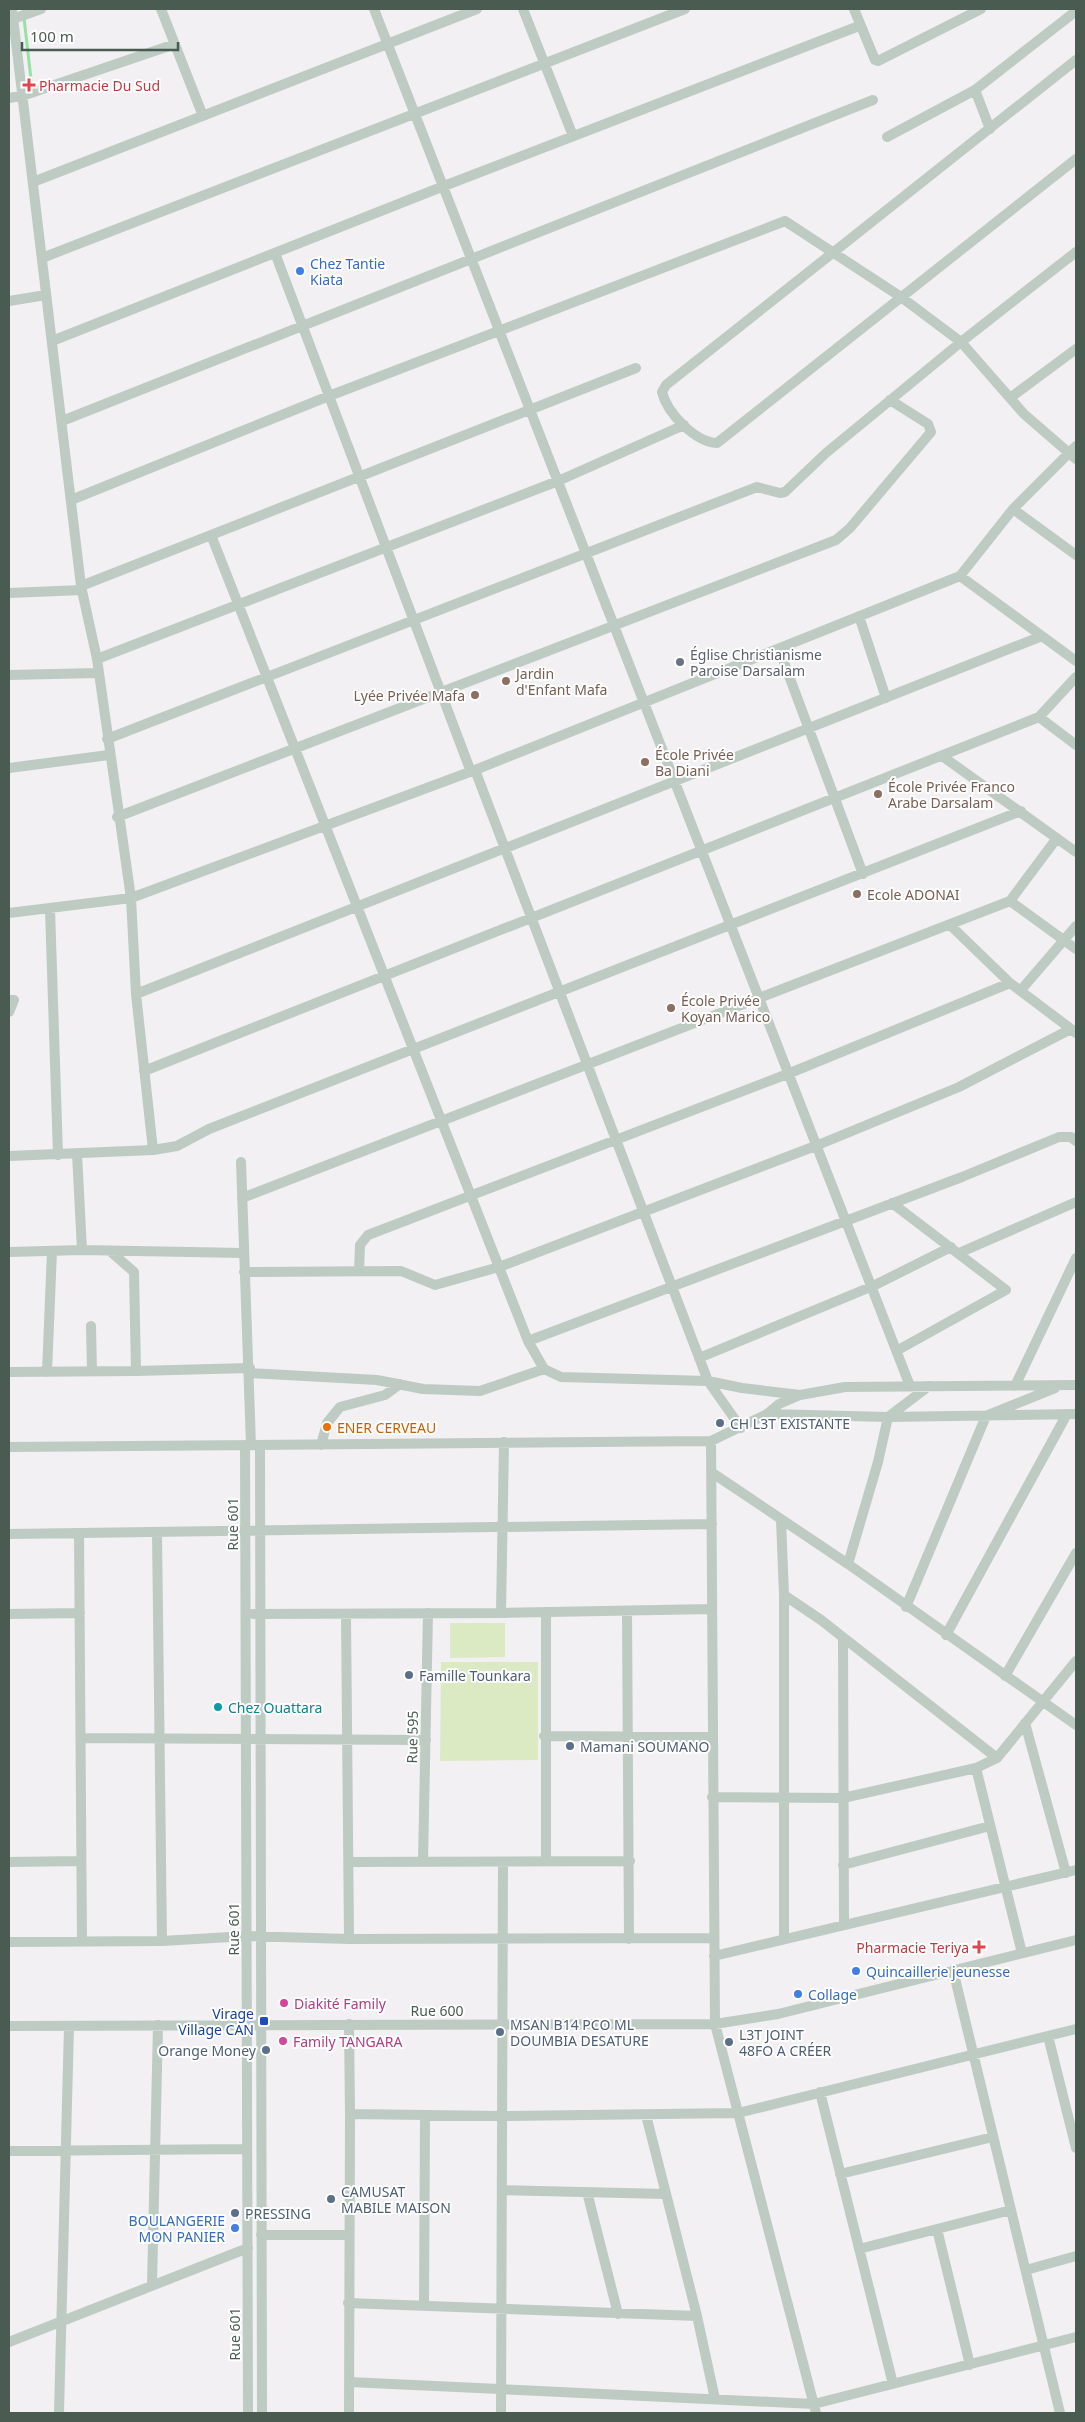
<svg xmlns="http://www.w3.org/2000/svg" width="1085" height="2422" viewBox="0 0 1085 2422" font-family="'Noto Sans',sans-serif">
  <rect width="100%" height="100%" fill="#f2f0f2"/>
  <path fill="#dceac4" d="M450 1623H505V1657L450 1658Z
    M441 1662H538V1760L440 1761Z"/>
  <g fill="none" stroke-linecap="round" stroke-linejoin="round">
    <path stroke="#96e2a5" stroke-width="3" d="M23 9 32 88"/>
    <path stroke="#bdcbc3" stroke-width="10" d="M12 9 81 586 97 659 131 898 136 994 153 1150 177 1146 209 1129 1021 811
      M161 9 203 116
      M374 9 910 1386
      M523 9 573 136
      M854 9 875 60 878 61 981 9
      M13 19 41 9
      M1076 60 666 385 662 392C667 413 695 442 717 443L1076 159
      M975 90 990 129
      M9 98 22 96 175 44
      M887 137 975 90 1076 11
      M33 182 477 9
      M275 253 471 772
      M42 258 685 9
      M9 301 46 295
      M52 341 444 186 859 26
      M1010 398 1076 349
      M62 421 873 100
      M71 500 329 396 785 221 901 297 961 342 1024 414 1076 459
      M1013 509 1076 555
      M211 535 528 1341 544 1369 561 1377 708 1381 742 1388 800 1395
      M960 576 1076 661
      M81 586 636 368
      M9 593 82 590
      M859 616 886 698
      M779 649 863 874
      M97 659 558 481 684 425
      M9 675 98 673
      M1039 717 1076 745
      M107 739 757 487 780 493 785 492 826 453 961 342 1076 252
      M942 756 1076 852
      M9 768 109 755
      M475 770 708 1381 741 1428
      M117 817 836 540 850 528 931 432 928 424 890 400
      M1010 901 1076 949
      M50 909 58 1155
      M9 913 131 898 475 770 960 576 1013 509 1076 446
      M950 925 1010 983 1071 1029
      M1021 990 1076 926
      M136 994 1042 636
      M9 1000H14L9 1012
      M144 1071 1039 717 1076 677
      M77 1154 82 1250
      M9 1156 153 1150
      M241 1162 251 1445
      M242 1198 1010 901 1057 838
      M892 1203 1006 1290 898 1350
      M110 1251 134 1272 136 1371 250 1368
      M9 1252 82 1250 243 1253
      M959 1253 1076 1202
      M359 1271 360 1245 368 1235 790 1073 1010 983
      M244 1272 401 1271 435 1285 499 1267 818 1145 959 1087 1071 1029 1076 1033
      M91 1326 92 1371
      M528 1341 962 1177 1059 1137H1071L1076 1141
      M699 1358 873 1286 951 1247
      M9 1372 136 1371
      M47 1372 52 1251
      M250 1373 377 1380 423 1389 480 1391 544 1369
      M1015 1386 1076 1258
      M767 1414 779 1404 800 1395 845 1387 1076 1385
      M711 1441 715 2024 816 2413
      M245 1445 248 2413
      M321 1445 327 1423 340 1407 385 1395 400 1384
      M260 1446 262 2413
      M9 1447 711 1441 767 1414 888 1417 1076 1414
      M711 1472 848 1564 1076 1725
      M781 1520 784 1595V1939
      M157 1532 162 1941
      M79 1533 82 1942
      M9 1534 712 1524
      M848 1564 878 1462 888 1417 929 1386
      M784 1595 821 1620 997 1758
      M906 1607 986 1416 1055 1388
      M627 1611 629 1939
      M501 1613 504 1442
      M9 1614 80 1613
      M253 1614 501 1613 712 1609
      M346 1614 349 1939
      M946 1635 1067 1414
      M843 1638 844 1925
      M1005 1676 1076 1553
      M1025 1723 1066 1873
      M544 1736 712 1737
      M81 1738 426 1740
      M976 1768 1022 1953
      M712 1797 843 1798 976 1768 997 1758 1076 1661
      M546 1861V1612
      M9 1862 81 1861
      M350 1862 630 1861
      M423 1862 428 1613
      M843 1865 990 1826
      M9 1942 162 1941 247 1936 349 1939 714 1938
      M714 1956 1076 1870
      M953 1970 1060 2413
      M9 2026 715 2024 778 2014 1076 1940
      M1048 2036 1076 2148
      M820 2092 893 2384
      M350 2114 502 2116 738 2113 1076 2029
      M646 2115 697 2316 715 2399
      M9 2151 247 2149
      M840 2174 993 2137
      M502 2190 666 2194
      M587 2192 618 2314
      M937 2229 970 2365
      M261 2235H349
      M859 2249 1011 2210
      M1026 2270 1076 2256
      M152 2285 158 2025
      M348 2303 697 2316
      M424 2306 425 2115
      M9 2342 248 2248
      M349 2382 814 2404 1076 2337
      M59 2413 69 2026
      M349 2413 350 2114 349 2024
      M501 2413 503 1862"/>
  </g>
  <g fill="#e0444e" stroke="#fff" stroke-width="2">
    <path d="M26.5 77.5h5v5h5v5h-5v5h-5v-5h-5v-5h5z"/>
    <path d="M976.5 1939.5h5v5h5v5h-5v5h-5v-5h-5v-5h5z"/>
  </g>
  <g fill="#3f7fe0" stroke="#fff" stroke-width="2">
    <circle cx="300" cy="271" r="5"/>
    <circle cx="856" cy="1971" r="5"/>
    <circle cx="798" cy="1994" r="5"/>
    <circle cx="235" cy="2228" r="5"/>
  </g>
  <circle fill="#6b7280" stroke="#fff" stroke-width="2" cx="680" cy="662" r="5"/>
  <g fill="#8d6e63" stroke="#fff" stroke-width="2">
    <circle cx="506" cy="681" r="5"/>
    <circle cx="475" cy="695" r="5"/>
    <circle cx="645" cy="762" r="5"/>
    <circle cx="878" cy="794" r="5"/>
    <circle cx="857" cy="894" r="5"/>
    <circle cx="671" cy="1008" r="5"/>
  </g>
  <g fill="#5c6f8a" stroke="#fff" stroke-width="2">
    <circle cx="720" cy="1423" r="5"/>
    <circle cx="409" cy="1675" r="5"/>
    <circle cx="570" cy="1746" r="5"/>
    <circle cx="500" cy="2032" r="5"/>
    <circle cx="729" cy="2042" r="5"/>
    <circle cx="266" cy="2050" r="5"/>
    <circle cx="331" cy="2199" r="5"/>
    <circle cx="235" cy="2213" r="5"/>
  </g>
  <circle fill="#e8710a" stroke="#fff" stroke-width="2" cx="327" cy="1427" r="5"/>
  <circle fill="#0f9aa8" stroke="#fff" stroke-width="2" cx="218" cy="1707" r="5"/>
  <g fill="#d1479c" stroke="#fff" stroke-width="2">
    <circle cx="284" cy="2003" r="5"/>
    <circle cx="283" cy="2041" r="5"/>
  </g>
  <rect fill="#1a4fb4" stroke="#fff" stroke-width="2" x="259" y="2016" width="10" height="10" rx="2.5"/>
  <g text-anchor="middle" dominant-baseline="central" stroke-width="4" stroke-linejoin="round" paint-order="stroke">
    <g font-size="14" fill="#be3a42" stroke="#fff" text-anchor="start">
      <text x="39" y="85">Pharmacie Du Sud</text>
      <text x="969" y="1947" text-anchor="end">Pharmacie Teriya</text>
    </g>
    <g font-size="14" fill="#366cbe" stroke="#fff" text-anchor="start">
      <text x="310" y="263">Chez Tantie<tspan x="310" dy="16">Kiata</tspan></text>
      <text x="866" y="1971">Quincaillerie jeunesse</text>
      <text x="808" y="1994">Collage</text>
      <text x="225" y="2220" text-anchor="end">BOULANGERIE<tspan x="225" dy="16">MON PANIER</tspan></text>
    </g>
    <g font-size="14" fill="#5b616d" stroke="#fff" text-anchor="start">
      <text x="690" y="654">Église Christianisme<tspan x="690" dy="16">Paroise Darsalam</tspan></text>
    </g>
    <g font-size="14" fill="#785e54" stroke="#fff" text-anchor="start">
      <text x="516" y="673">Jardin<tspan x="516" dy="16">d'Enfant Mafa</tspan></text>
      <text x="465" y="695" text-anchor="end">Lyée Privée Mafa</text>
      <text x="655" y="754">École Privée<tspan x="655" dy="16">Ba Diani</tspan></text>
      <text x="888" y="786">École Privée Franco<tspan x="888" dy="16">Arabe Darsalam</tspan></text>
      <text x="867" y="894">Ecole ADONAI</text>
      <text x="681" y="1000">École Privée<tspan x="681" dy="16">Koyan Marico</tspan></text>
    </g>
    <g font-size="14" fill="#4e5e75" stroke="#fff" text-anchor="start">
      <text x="730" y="1423">CH L3T EXISTANTE</text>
      <text x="419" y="1675">Famille Tounkara</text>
      <text x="580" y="1746">Mamani SOUMANO</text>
      <text x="510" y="2024">MSAN B14 PCO ML<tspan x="510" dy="16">DOUMBIA DESATURE</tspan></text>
      <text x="739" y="2034">L3T JOINT<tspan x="739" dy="16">48FO A CRÉER</tspan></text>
      <text x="256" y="2050" text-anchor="end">Orange Money</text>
      <text x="341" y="2191">CAMUSAT<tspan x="341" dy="16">MABILE MAISON</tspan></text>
      <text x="245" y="2213">PRESSING</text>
    </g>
    <g font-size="14" fill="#c56008" stroke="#fff" text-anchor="start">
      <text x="337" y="1427">ENER CERVEAU</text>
    </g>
    <g font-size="14" fill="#4a5b52" stroke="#fff">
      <text transform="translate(232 1524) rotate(-90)">Rue 601</text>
      <text transform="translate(412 1737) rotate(-89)">Rue 595</text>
      <text transform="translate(233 1929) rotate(-90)">Rue 601</text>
      <text x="437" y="2010">Rue 600</text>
      <text transform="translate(234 2334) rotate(-90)">Rue 601</text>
    </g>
    <g font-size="14" fill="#0d838f" stroke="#fff" text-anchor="start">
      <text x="228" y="1707">Chez Ouattara</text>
    </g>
    <g font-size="14" fill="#b23c85" stroke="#fff" text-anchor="start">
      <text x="294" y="2003">Diakité Family</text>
      <text x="293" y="2041">Family TANGARA</text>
    </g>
    <g font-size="14" fill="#164399" stroke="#fff" text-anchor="end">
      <text x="254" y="2013">Virage<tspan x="254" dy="16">Village CAN</tspan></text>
    </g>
  </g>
  <rect width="1085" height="2422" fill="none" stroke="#4a5b52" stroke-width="20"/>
  <path d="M22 42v8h156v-8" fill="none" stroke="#4a5b52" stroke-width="2.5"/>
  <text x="30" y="42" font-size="15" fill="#4a5b52" stroke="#ffffff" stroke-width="4" paint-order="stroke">100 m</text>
</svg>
